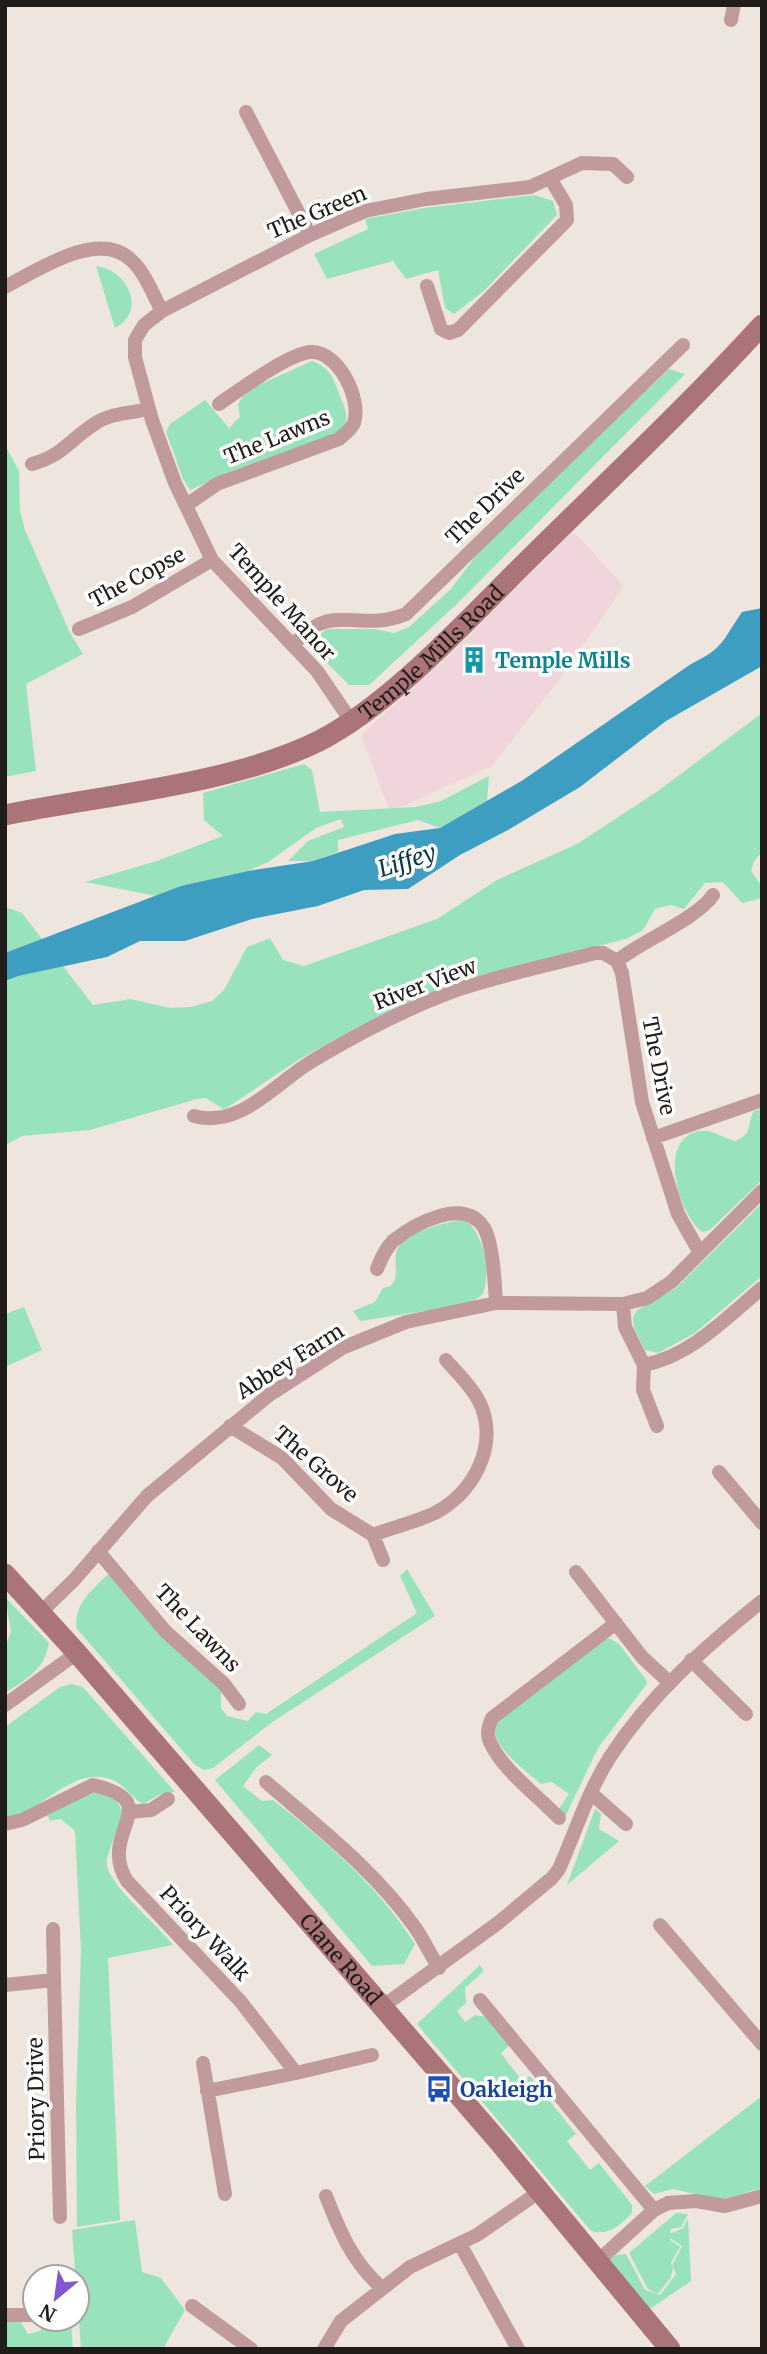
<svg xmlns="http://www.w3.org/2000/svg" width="767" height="2354" viewBox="0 0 767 2354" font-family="Merriweather,serif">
  <rect width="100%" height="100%" fill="#eee6de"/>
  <path fill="#f0d6dc" d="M573 531 624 586 560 679 492 766 390 812 362 739 363 733 452 653Z"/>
  <path fill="#98e3bb" d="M534 195 553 201 557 215 485 290 454 314 445 308 438 270 406 279 393 261 327 279 314 254 368 229 365 219 424 208Z
    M96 266C127 269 148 311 115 328Z
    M312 361C331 368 333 378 340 396 343 403 348 414 346 422 340 445 261 460 239 468 223 474 207 483 190 490L183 479 166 432 170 424 205 400 229 428 240 417 238 404 247 390Z
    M669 369 685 374 460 601 369 685H349L315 651 316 637 327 629H375L394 633 409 627 451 589 490 537Z
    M5 445 19 471 20 511 25 530 70 633 83 654 26 684 36 771 5 777Z
    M762 713V852L754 861 751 871 761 885 762 898 742 903 723 882 705 883 684 909 671 905 655 909 643 930 626 939 470 978 420 999 363 1024 298 1060 228 1107 223 1109 206 1098 197 1099 90 1130 22 1136 5 1145V907L22 913 93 1005 131 999 170 1008 190 1007 212 1001 224 990 247 947 270 938 283 960 304 966 437 919 497 880 577 844 658 791Z
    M304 764 312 770 320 812 416 807 441 801 489 776 487 801 440 828 418 820 338 840V852L313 861H288L308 841 344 827 341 819 316 828 268 862 248 871 187 885 156 896 85 882 157 861 223 836 204 820 203 793Z
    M762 1108V1180L710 1230 702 1232C679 1215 656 1139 699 1131 712 1129 723 1138 735 1141 753 1134 747 1126 753 1112Z
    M762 1203V1276L695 1333 658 1353 645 1350 634 1328 633 1317 637 1310 676 1288Z
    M459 1220 469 1223C484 1238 492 1275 482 1295L469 1304 360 1321 353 1311 375 1302 383 1288 391 1286C400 1274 394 1268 396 1254 399 1232 442 1224 459 1220Z
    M24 1307 42 1350 5 1367V1314Z
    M407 1569 435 1616 271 1723 213 1768 204 1770 195 1765 77 1629C72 1604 95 1588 110 1572L163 1638 221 1690V1708L227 1716 248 1721 256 1712 266 1714 417 1613 400 1576Z
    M5 1597 49 1643C45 1669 26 1680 5 1693V1647L11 1632Z
    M609 1638 619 1644 647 1681 646 1685 598 1748 565 1817 556 1813 569 1794 552 1782 541 1784C526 1770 486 1745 497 1721L598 1642Z
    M72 1684 83 1687 175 1792 159 1795 143 1804C131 1798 125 1785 113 1780 70 1763 41 1817 5 1817V1727L60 1687Z
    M259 1745 272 1755 256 1768 243 1786 262 1801 273 1800C327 1842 378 1886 415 1944L404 1964 372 1966 215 1780Z
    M100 1792 116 1800 123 1812C118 1828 111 1844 107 1859 101 1880 160 1926 173 1945L108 1958 120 2220 77 2227 76 2104 81 1951 75 1831 61 1819 50 1821 47 1815 87 1793Z
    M595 1809 601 1814 599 1829 619 1841 567 1885Z
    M480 1965 484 1971 465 1988 466 2003 457 2011 465 2022 475 2015 486 2017 510 2045 501 2053 522 2081 530 2076 576 2134 567 2141 590 2170 599 2163 632 2205V2213C619 2226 609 2236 591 2231L417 2024Z
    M762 2096V2188L720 2200 673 2189 654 2194 645 2186Z
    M676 2213 688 2214 681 2227 671 2229 670 2240 680 2247 671 2263 672 2266 682 2246 671 2239 670 2234 683 2228 688 2219 691 2281 644 2313 606 2262 616 2255 626 2254 645 2290 660 2295 676 2274 673 2267 671 2277 658 2294 648 2289 629 2253Z
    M135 2220 142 2272 161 2278 185 2310 163 2349H81L72 2230Z
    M71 2319 73 2349H5V2322H21L28 2334 40 2331 47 2321Z"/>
  <path fill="#3e9ec2" d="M762 608V666L666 721 580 787 508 830 460 855 408 889 364 890 318 906 252 919 185 941H140L107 957 18 976 5 981V953L181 886 248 871 313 861 395 834 440 828 523 780 691 664C724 648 722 641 742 612Z"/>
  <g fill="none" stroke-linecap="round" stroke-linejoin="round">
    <path stroke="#c19a9c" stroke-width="14" d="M731 20 734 5
      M246 112 310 235
      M427 286 441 329 449 333 458 330 567 220 566 205 550 178
      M5 287C35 272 98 228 131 260 145 272 153 295 162 311
      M32 464C64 455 70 439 96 423 111 413 132 413 149 409
      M188 504 217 484 339 439C344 434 352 429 354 423 362 399 338 350 310 352 288 354 238 391 219 404
      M79 629 132 607 212 560
      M294 644C333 599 358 634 406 614L683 345
      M351 721 317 671 212 560 175 483 152 420 135 357V340L144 325 162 311 310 235 365 211 426 199 530 187 582 163 613 164 627 177
      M617 961 622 973 642 1102 678 1214 700 1253
      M617 961C642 941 698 918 713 895
      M194 1116C241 1129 276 1082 314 1060 359 1033 407 1008 457 990 501 975 550 965 595 953H603L617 961
      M653 1138 762 1100
      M377 1269C381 1259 385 1249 393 1241 414 1224 465 1196 484 1228 493 1243 495 1284 496 1303
      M623 1304 625 1327 644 1365 643 1390 657 1426
      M644 1365C691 1356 726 1318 762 1288
      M230 1426 282 1458 331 1509 373 1535 383 1560
      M719 1472 762 1523
      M373 1535C393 1527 416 1522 435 1513 472 1493 497 1450 482 1408 476 1391 458 1374 446 1360
      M98 1551 165 1631 224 1684 239 1704
      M576 1572 642 1657 670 1683
      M41 1612 74 1580 147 1496 269 1395 342 1348 406 1322 496 1303 623 1304 647 1298 671 1282 762 1191
      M691 1660 746 1714
      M5 1705 77 1653
      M266 1782C318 1827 373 1869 414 1926 423 1938 430 1954 439 1968
      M592 1794 626 1824
      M130 1812 151 1810 168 1799
      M559 1818C540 1798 502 1769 491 1744 486 1735 488 1727 492 1718L616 1623
      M5 1824 22 1820 93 1785C169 1803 96 1831 127 1881L241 2002 296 2073 372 2055
      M660 1925 762 2044
      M54 1980 60 2217
      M5 1985 54 1980 53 1929
      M480 2000 654 2210
      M382 2007 498 1923 552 1878 559 1869C575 1833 588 1791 610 1757 650 1695 705 1647 762 1601
      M203 2063 225 2194
      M207 2091 296 2073
      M326 2196C340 2232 353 2263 382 2288
      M460 2244 518 2349
      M599 2260 654 2210 668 2203 696 2201 725 2206 762 2196
      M192 2306 251 2349
      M5 2315H35
      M324 2349 341 2321 410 2267 477 2235 539 2192"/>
    <g stroke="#ab7478" stroke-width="21">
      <path id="s1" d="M5 815C103 795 230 785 319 741 392 704 471 616 530 558 608 481 688 406 762 325"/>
      <path id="s2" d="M5 1574 77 1653 499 2142 670 2349"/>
    </g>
  </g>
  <defs>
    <symbol id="building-bare" viewBox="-9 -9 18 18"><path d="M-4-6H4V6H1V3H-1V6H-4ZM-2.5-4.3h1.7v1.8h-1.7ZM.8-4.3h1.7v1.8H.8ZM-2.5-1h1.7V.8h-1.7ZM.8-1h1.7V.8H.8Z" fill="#0f9aa8" stroke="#fff" stroke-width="2.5" paint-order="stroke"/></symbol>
    <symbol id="bus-bare" viewBox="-9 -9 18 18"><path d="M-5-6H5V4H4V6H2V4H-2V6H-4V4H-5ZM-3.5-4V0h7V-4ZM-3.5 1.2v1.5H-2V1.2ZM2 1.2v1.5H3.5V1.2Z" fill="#1a4fb4" stroke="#fff" stroke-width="2.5" paint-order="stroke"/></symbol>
  </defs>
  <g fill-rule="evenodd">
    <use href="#building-bare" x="455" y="641" width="38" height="38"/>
    <use href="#bus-bare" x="420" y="2070" width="38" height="38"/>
  </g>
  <g text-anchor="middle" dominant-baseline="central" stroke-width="7" stroke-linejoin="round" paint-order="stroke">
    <g font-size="21" fill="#1f1c1a" stroke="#fff">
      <text transform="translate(317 212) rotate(-23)">The Green</text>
      <text transform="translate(277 437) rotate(-22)">The Lawns</text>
      <text transform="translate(485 506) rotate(-44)">The Drive</text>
      <text transform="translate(137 577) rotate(-28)">The Copse</text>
      <text transform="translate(282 602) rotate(48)">Temple Manor</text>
      <text stroke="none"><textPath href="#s1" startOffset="467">Temple Mills Road</textPath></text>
      <text transform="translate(425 984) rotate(-21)">River View</text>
      <text transform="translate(659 1066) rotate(79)">The Drive</text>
      <text transform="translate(290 1361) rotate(-32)">Abbey Farm</text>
      <text transform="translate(316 1464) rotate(41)">The Grove</text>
      <text transform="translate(198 1628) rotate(46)">The Lawns</text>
      <text transform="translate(205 1933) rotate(47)">Priory Walk</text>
      <text stroke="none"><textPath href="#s2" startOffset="511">Clane Road</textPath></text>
      <text transform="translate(36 2099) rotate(-91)">Priory Drive</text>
    </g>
    <g font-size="21" font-weight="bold" fill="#0d838f" stroke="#fff" text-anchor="start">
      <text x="495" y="660">Temple Mills</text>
    </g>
    <g font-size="21" font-weight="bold" fill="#164399" stroke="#fff" text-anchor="start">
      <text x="460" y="2089">Oakleigh</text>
    </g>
    <g font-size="23" font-style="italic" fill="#0a3645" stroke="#fff">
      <text transform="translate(407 860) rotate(-18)">Liffey</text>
    </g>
  </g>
  <rect width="767" height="2354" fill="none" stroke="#1f1c1a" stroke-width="14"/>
  <g transform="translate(56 2298) rotate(209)"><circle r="33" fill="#ffffff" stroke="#a5a4a3" stroke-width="2"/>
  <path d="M0-5L12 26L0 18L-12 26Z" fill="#7f57d1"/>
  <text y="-10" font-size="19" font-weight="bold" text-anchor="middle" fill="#1f1c1a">N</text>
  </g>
</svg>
